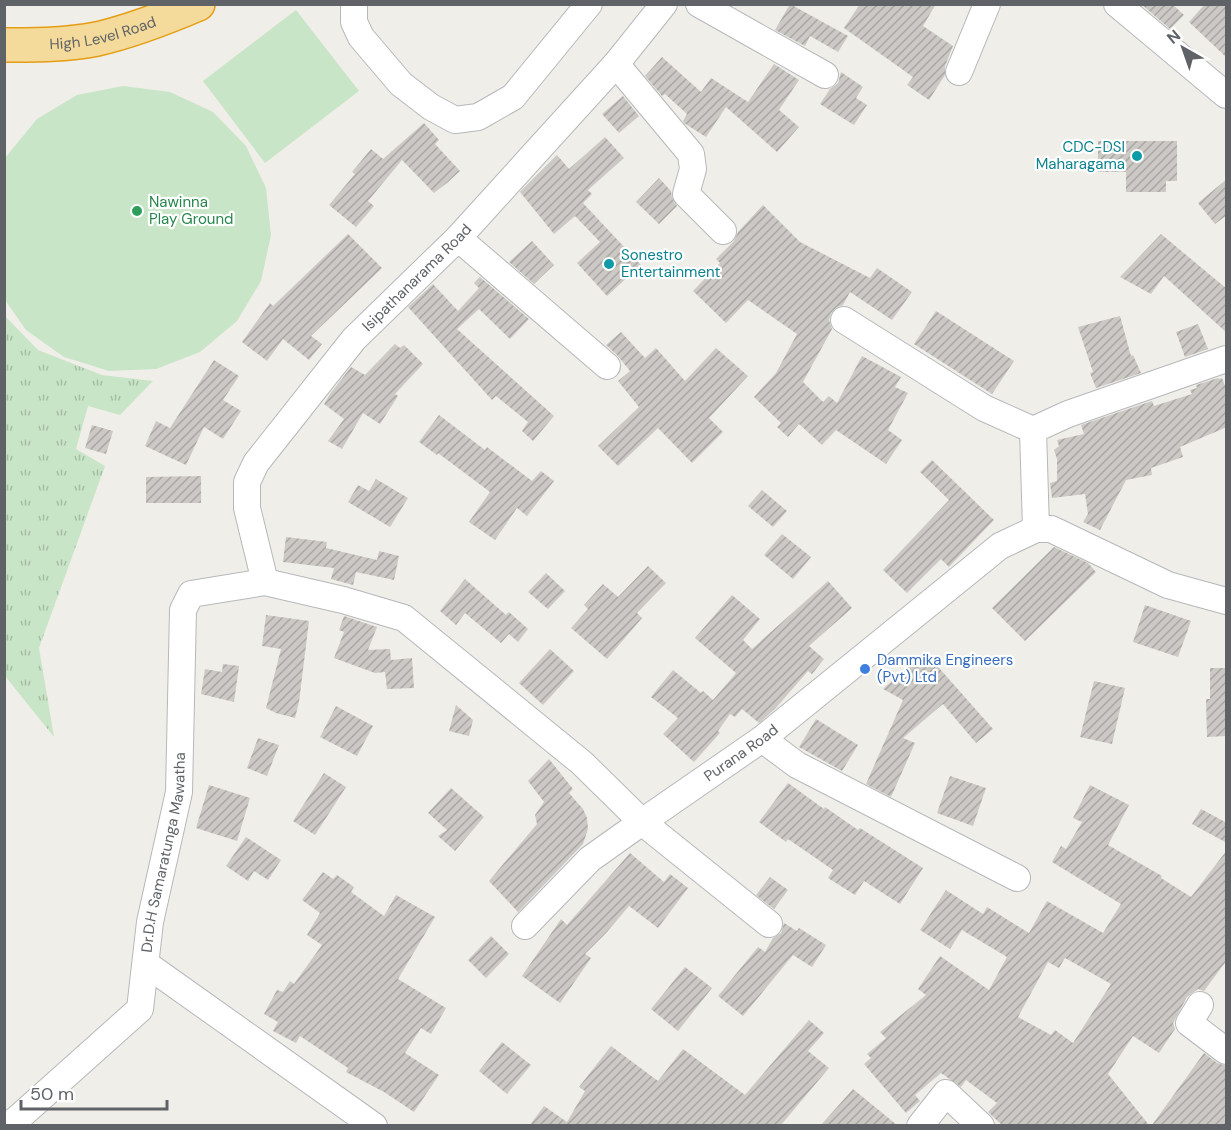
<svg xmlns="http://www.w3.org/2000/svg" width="1231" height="1130" viewBox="0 0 1231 1130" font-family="'DM Sans',sans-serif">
  <defs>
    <pattern id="grass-tufts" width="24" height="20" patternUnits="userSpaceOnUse" patternTransform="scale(1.5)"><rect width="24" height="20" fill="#c8e5c7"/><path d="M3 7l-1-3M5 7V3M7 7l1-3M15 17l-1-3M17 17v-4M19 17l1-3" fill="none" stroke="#a6bda5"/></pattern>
    <pattern id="building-hatch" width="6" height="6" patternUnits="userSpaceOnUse" patternTransform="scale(1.5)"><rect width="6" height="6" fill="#ccc9c5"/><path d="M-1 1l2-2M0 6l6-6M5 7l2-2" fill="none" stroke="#a9a7a4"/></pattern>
  </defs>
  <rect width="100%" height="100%" fill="#f0eee8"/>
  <path fill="url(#grass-tufts)" d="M4 315 38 350 102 375 153 381 120 415 88 406 76 449 105 466 39 648 54 737 5 676Z"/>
  <path fill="#c8e5c7" d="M296 10 359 91 265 163 203 81Z
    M123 86 170 92 213 112 246 146 266 188 271 235 261 281 237 321 200 352 156 369 109 371 64 357 26 330 5 300V158L37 119 77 95Z"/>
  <path fill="url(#building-hatch)" fill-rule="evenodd" d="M790 4 848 36 838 52 810 36 805 46 775 30Z
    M860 4H936L923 26 953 46 945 66V75L929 100 907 85 913 77 844 28Z
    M1141 4H1172L1184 15 1170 29Z
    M1205 4H1227V58L1189 22Z
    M662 57 701 92 711 78 748 102 774 64 799 80 779 110 799 127 777 152 726 107 706 137 684 123 683 121 687 114 665 94 662 96 645 76Z
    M841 72 863 87 856 98 867 105 854 125 820 104 830 89 838 83Z
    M623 96 639 116 619 133 602 114Z
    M424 123 439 140 435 144 460 171 447 183 434 193 402 160 368 201 374 206 356 227 329 205 355 174 352 172 371 149 383 159Z
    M605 137 624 158 588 190 592 194 583 203 641 265 607 296 577 263 600 242 575 216 554 234 520 192 557 155 569 169Z
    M1098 141H1177V181H1166V192H1126V172H1098Z
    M659 178 671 191 672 198 677 206 659 224 636 202Z
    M1227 179V215L1215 224 1198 203Z
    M763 205 800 242 870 278 877 268 912 292 892 320 850 292 843 305 837 307 831 313 829 320 832 329 803 382 823 402 829 396 837 403 862 356 901 377 895 387 908 393 888 430 902 440 886 464 836 430 822 445 799 424 788 437 777 427 781 423 754 397 776 373 797 334 748 300 726 323 693 291 720 263 716 259 734 241 738 232Z
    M348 234 382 268 311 336 322 344 309 360 283 339 267 361 242 342 270 303 273 306Z
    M1161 234 1227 289V333L1164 276 1151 294 1120 277Z
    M532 241 554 265 534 284 509 262Z
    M480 277 529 319 510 339 479 309 457 329 554 416 533 441 522 431 528 422 496 396 492 400 408 307 433 284 458 311 479 288 474 283Z
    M936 311 1014 361 992 394 914 344Z
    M1120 316 1131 356 1133 355 1141 373 1096 388 1090 373 1093 372 1078 327Z
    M1198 324 1208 349 1185 357 1176 332Z
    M621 332 645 358 656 348 685 381 716 348 748 376 709 418 723 432 692 463 658 428 618 466 598 446 639 407 618 381 630 371 617 355 606 345Z
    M395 344 400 348 404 345 423 364 395 394 398 396 380 424 363 413 342 449 328 441 344 419 324 404 330 394 351 367 365 375Z
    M214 360 239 376 223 400 241 411 223 439 204 427 186 465 145 446 156 421 170 428Z
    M1218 378 1219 379 1222 378 1227 391V427L1180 447 1183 457 1151 468 1152 475 1126 480 1100 530 1083 522 1088 514 1085 494 1052 498 1050 483 1057 481V459L1054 450 1059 446 1057 440 1084 434 1081 425 1152 401 1154 406 1192 394 1190 390 1197 388 1196 385Z
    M439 415 485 450 487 447 532 481 541 471 554 481 527 516 517 508 495 540 469 522 490 492 438 453 437 455 419 442Z
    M92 425 113 431 106 454 85 448Z
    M932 460 994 520 949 567 941 559 907 593 883 570 949 500 920 472Z
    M201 476V503H146V477Z
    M376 479 408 498 390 527 348 502 358 485 369 491Z
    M762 490 787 511 773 527 748 506Z
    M782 534 811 557 793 579 764 555Z
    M286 537 327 542 326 548 377 560 379 551 399 556 394 580 356 572 353 585 331 579 334 568 283 562Z
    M1054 547 1088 563 1096 572 1025 641 992 608Z
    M648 566 666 583 637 613 642 618 607 659 571 628 588 609 584 605 603 584 618 597Z
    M546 573 565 591 548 609 528 592Z
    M465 579 506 615 509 612 528 629 518 642 509 634 501 643 465 613 456 625 440 611Z
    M828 581 852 608 809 646 824 659 812 674 808 671 775 709 759 723 742 709 735 717 730 714 718 731 720 733 694 762 663 734 678 718 651 697 673 670 701 693 703 691 713 700 736 673 695 638 732 595 760 619 743 640 752 649Z
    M1145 605 1191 621 1178 657 1133 642Z
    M266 615 309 621 299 702 295 718 276 713 266 708 281 649 262 646Z
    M344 616 377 627 368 650 390 649 391 660 412 658 414 688 387 689 385 672 375 673 334 658 344 632 339 630Z
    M550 649 574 671 543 705 519 683Z
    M925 652 993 729 976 743 943 704 903 738 915 743 891 797 866 784 903 700 883 689Z
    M223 664 239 666 234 702 201 694 205 669 222 672Z
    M1210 668H1227V736L1207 737 1206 699H1210Z
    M1094 681 1125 688 1112 744 1080 737Z
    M456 705 473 720 469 736 449 731Z
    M336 706 373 726 357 756 320 737Z
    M816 719 858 745 842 771 799 747Z
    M258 738 279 745 267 776 247 768Z
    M549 759 573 789 569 793 583 809 587 818 588 829 583 844 518 912 489 881 537 824 535 815 544 802 528 781Z
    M324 773 346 787 315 835 293 821Z
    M950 776 986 788 973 826 937 813Z
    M788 783 824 809 825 807 858 830 860 828 923 868 900 904 864 881 855 895 828 878 833 870 788 839 786 842 759 822Z
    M209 785 250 798 237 841 196 828Z
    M1090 785 1129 805 1108 845 1162 876 1161 878 1191 897 1227 850V960L1204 991 1198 989 1187 997 1173 1023 1175 1029 1159 1053 1133 1036 1108 1074 1149 1125H1002L988 1112 997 1103 966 1080 961 1087 941 1073 915 1095 920 1101 906 1113 864 1064 871 1058 867 1054 886 1038 880 1032 926 995 918 989 940 956 989 990 1007 957 962 930 950 949 920 930 946 890 983 914 987 907 1029 933 1047 901 1103 933 1121 904 1052 862 1061 846 1066 849 1082 822 1073 818ZM1065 958 1111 984 1073 1043 1055 1030 1051 1035 1018 1017 1048 962 1059 968Z
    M451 788 484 817 455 851 438 836 447 830 428 813Z
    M1201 809 1227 823V843L1192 824Z
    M246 837 281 860 268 880 254 871 248 881 226 866Z
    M630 853 664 882 670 874 688 888 658 928 629 906 607 932 585 954 591 958 560 1003 522 976 561 919 567 925Z
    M323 872 333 879 337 875 354 887 351 892 384 916 396 895 435 917 398 979 446 1008 431 1034 421 1028 405 1053 439 1075 414 1112 384 1092 346 1072 348 1068 300 1036 296 1043 273 1031 278 1022 264 1014 277 990 283 992 290 981 294 984 322 945 307 935 320 913 302 900Z
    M770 877 788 890 774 909 756 895Z
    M784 923 797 931 799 928 826 945 812 967 793 955 743 1016 718 996 758 947 765 952 773 938 781 933Z
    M491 936 509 954 486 978 468 960Z
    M685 967 712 988 678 1031 651 1009Z
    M809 1020 824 1033 808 1051 829 1068 781 1125H530L544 1106 567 1122 585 1091 579 1087 611 1046 658 1081 683 1049 745 1095Z
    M502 1042 531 1065 507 1094 479 1071Z
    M1204 1053 1217 1063 1227 1066V1125H1152Z
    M853 1089 897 1125H821Z"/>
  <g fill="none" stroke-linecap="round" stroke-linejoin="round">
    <defs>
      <g id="minor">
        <path d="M354 4V22L361 37 401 84 431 107 455 120 478 117 513 97 589 4"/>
        <path d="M699 4 825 75"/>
        <path d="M1117 4 1226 95"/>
        <path d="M616 64 691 154 693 169 686 194 723 231"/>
        <path d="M959 72 987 4"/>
        <path d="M458 238 607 366"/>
        <path d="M844 320 984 408 1033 430 1036 529"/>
        <path d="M1033 430 1068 414 1226 359"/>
        <path id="s1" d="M265 582 247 508V482L256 463 354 339 458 238 616 64 664 4"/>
        <path d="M762 739 797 765 1017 878"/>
        <path d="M525 926 590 859 642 822 769 924"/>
        <path d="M146 964 374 1126"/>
        <path d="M1200 1005 1189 1023 1226 1051"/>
        <path id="s2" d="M7 1126 17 1119 140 1009 150 922 179 792 183 610 191 594 265 582 343 600 404 618 582 763 642 822 762 739 1000 546 1036 529H1051L1168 585 1226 601"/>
        <path d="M920 1126 946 1093 981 1126"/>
      </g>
      <g id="highway">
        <path id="s3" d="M4 45C35 45 67 45 97 39 132 31 165 18 198 4"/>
      </g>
    </defs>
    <use href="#minor" stroke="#b5b8bb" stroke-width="28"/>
    <use href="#highway" stroke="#e49d14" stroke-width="36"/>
    <use href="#minor" stroke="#fff" stroke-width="26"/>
    <use href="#highway" stroke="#f4db9b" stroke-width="33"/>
  </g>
  <g fill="#0f9aa8" stroke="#fff" stroke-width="2">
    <circle cx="1137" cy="156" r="6"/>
    <circle cx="609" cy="264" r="6"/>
  </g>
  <circle fill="#2e9e5b" stroke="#fff" stroke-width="2" cx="137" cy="211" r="6"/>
  <circle fill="#3f7fe0" stroke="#fff" stroke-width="2" cx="865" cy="669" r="6"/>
  <g text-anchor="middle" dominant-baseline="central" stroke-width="4.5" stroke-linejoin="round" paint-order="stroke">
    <g font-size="15" fill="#5f6367" stroke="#fff">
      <text stroke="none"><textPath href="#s3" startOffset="100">High Level Road</textPath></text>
      <text stroke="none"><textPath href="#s1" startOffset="369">Isipathanarama Road</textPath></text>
      <text stroke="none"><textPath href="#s2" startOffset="1251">Purana Road</textPath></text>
      <text stroke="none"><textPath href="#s2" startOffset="336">Dr.D.H Samaratunga Mawatha</textPath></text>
    </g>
    <g font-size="15" fill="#0d838f" stroke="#fff" text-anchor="end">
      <text x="1125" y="147">CDC-DSI<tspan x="1125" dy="17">Maharagama</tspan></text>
      <text x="621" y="255" text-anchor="start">Sonestro<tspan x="621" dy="17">Entertainment</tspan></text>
    </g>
    <g font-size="15" fill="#27864d" stroke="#fff" text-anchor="start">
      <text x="149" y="202">Nawinna<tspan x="149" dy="17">Play Ground</tspan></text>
    </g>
    <g font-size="15" fill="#366cbe" stroke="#fff" text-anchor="start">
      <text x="877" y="660">Dammika Engineers<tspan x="877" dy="17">(Pvt) Ltd</tspan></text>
    </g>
  </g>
  <rect width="1231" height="1130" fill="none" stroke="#5f6367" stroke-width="12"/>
  <g transform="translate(1183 48) rotate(320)" stroke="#ffffff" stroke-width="4.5" paint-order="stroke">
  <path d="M0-4.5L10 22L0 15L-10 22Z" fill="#5f6367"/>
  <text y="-9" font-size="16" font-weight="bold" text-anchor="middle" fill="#5f6367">N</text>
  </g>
  <path d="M21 1100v9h146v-9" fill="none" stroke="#5f6367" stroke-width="3"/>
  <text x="30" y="1100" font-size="18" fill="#5f6367" stroke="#ffffff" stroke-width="4.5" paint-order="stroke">50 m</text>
</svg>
